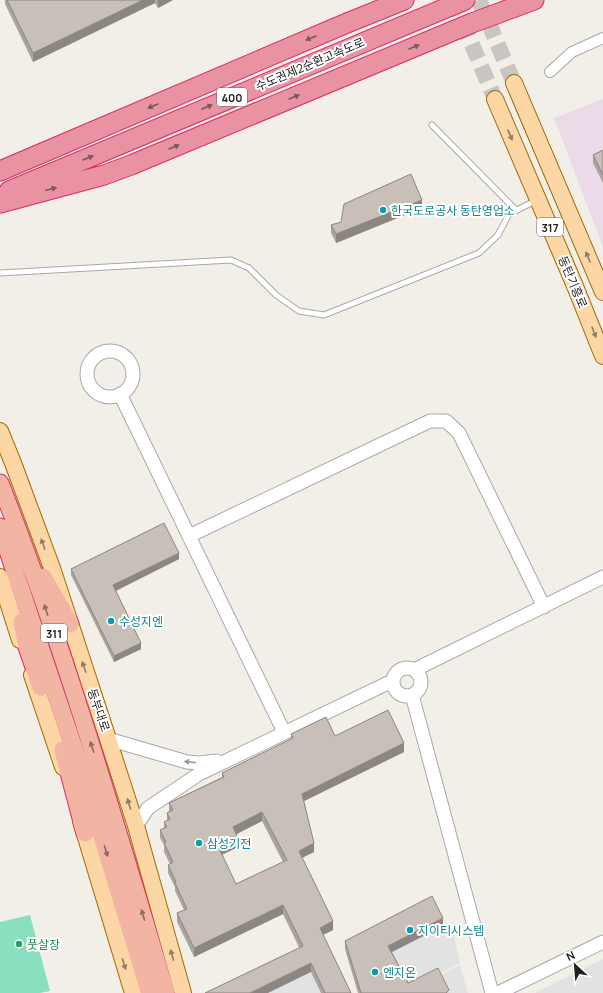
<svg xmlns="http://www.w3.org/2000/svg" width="603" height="993" viewBox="0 0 603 993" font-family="Manrope,'Noto Sans KR',sans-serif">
  <rect width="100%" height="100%" fill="#f2efe9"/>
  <path fill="#ebdbe8" d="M603 99V247L554 118Z"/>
  <path fill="#88e0be" d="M30 915 50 991 40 993H0V922Z"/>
  <path fill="#e2e2e2" d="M451 922 460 963 407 990 388 954Z
    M603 959V993H535Z
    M460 965 468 993H446L437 977Z
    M311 972 321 993H268L308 974Z"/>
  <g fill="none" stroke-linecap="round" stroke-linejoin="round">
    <path stroke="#c8c6c1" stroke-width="16" stroke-dasharray="16 8" stroke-linecap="butt" d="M453 0 495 99
      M479 0 514 83"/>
    <defs>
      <path id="service" d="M432 125 516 210
        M0 273 231 260 249 268 276 295 299 311 324 315 479 253 498 235 509 214 537 200"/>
      <path id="minor" d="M550 72 572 52 603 38"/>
      <path id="tertiary" d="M87 374a23 23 0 1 1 46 0a23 23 0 1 1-46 0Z
        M120 394 284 732
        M189 536 430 421H446L459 433 544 607
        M393 682a14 14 0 1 1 28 0a14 14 0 1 1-28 0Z
        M414 670 603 577
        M412 695 492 993
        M108 739 187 762 199 763 217 761
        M136 826 148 808 199 774 392 681
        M498 993 603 942"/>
      <path id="primary" d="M514 83 603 292
        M495 99 575 286 603 356
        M0 431 13 463 52 568 108 739 136 826 183 993
        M0 577 20 640
        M32 675 63 767
        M81 821 133 993"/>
      <path id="trunk" d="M0 483C65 649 115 822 166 993
        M0 527 87 787 150 993
        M43 577 70 624
        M22 622 27 647 41 687
        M63 750 85 833"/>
      <path id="motorway" d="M0 171 347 23 404 0
        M9 191 465 0
        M0 203 104 175 131 165 472 23 534 0"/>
    </defs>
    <use href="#service" stroke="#a9a9a9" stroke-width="7"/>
    <use href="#minor" stroke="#a9a9a9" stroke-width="12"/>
    <use href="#tertiary" stroke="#a9a9a9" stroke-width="15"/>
    <use href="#primary" stroke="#a06b00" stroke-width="18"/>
    <use href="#trunk" stroke="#dc2a67" stroke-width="19"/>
    <use href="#motorway" stroke="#dc2a67" stroke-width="21"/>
    <use href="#service" stroke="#fff" stroke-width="5"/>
    <use href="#minor" stroke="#fff" stroke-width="10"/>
    <use href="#tertiary" stroke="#fff" stroke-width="13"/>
    <use href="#primary" stroke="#fcd6a4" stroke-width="16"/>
    <use href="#trunk" stroke="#f2b4a3" stroke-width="17"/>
    <use href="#motorway" stroke="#e892a2" stroke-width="19"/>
  </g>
  <path fill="#aba49e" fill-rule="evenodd" d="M5 0H173L158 8 155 3 33 62 5 4Z
    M603 150V183L593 163V155Z
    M422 208 336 243 331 233V225Z
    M179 559 116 591 141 649 114 662 71 575V569Z
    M291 734 335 736 404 752 304 801 314 852 302 858 333 930 323 935 351 993H321L283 914 194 957 177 922V913L184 910 175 891V887L168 873V865L170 864 164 852V845L160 838V830L164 828V822L167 820V813L169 811V803L222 777V773L291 739ZM262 821 283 862 236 884 222 855 238 847 236 834Z
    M443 926 392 952 408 983 449 993H358L345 949V941Z"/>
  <path fill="#8b8681" d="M143 0H155V3L33 62V53Z
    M158 0H173L158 8Z
    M422 200V208L336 243V234Z
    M179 553V559L113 592V585Z
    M141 643V649L114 662V656Z
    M404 743V752L302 802V794Z
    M262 812V821L233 836V827Z
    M238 838V847L219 856V848Z
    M314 843V852L299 859V851Z
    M283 905V914L194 957V948Z
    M443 918V926L388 954V946Z
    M333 921V930L320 936V928Z
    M311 963V972L268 993H250Z"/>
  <path fill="#c7bfb8" stroke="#8b8681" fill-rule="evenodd" d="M7 0H143L33 53Z
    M603 150V175L593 155Z
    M411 174 422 200 336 234 331 225 341 222 344 204Z
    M164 523 179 553 113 585 141 643 114 656 71 569Z
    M388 710 404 743 302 794 314 843 299 851 333 921 320 928 351 993H325L311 963 250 993H205L303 946 283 905 194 948 177 913 187 909 175 883 176 882 168 865 173 862 164 843 166 842 160 830 167 827 164 822 170 819 167 813 173 810 169 803 224 777 222 773 293 738 291 734 326 717 335 736ZM262 812 287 860 236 884 219 848 238 838 233 827Z
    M432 896 443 918 388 946 408 983 438 968 449 990 446 993H361L345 941Z"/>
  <defs><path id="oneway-solid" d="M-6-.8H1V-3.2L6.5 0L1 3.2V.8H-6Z"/></defs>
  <g fill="#7b545c">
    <use href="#oneway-solid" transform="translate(311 38) rotate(157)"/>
    <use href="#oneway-solid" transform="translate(414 47) rotate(-23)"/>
    <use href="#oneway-solid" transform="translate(294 97) rotate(-23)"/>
    <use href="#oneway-solid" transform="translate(153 106) rotate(157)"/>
    <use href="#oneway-solid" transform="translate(207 107) rotate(-23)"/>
    <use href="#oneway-solid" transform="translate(174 147) rotate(-23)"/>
    <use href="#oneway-solid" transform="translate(88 158) rotate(-23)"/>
    <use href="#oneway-solid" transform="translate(51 189) rotate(-15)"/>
  </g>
  <g fill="#8f7c63">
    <use href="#oneway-solid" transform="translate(510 135) rotate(67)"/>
    <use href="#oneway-solid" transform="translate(588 257) rotate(-113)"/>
    <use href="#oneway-solid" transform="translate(594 332) rotate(68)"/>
    <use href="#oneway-solid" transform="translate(43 544) rotate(-110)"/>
    <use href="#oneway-solid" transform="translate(84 667) rotate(-109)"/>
    <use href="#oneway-solid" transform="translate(129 804) rotate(-107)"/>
    <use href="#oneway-solid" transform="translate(172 955) rotate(-106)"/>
    <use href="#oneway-solid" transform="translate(124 964) rotate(73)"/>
  </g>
  <g fill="#8a6b62">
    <use href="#oneway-solid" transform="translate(46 610) rotate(-108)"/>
    <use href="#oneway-solid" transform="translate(92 747) rotate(-108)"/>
    <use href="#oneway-solid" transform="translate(106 851) rotate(73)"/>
    <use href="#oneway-solid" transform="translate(143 915) rotate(-106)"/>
  </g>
  <use fill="#9c9c9c" href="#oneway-solid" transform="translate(190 762) rotate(-173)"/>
  <g fill="#0f9aa8" stroke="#fff" stroke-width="1.5">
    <circle cx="383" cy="210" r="4"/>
    <circle cx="111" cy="621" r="4"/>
    <circle cx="199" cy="843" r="4"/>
    <circle cx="410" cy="930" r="4"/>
    <circle cx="375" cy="972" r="4"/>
  </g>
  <circle fill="#2e9e5b" stroke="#fff" stroke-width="1.5" cx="19" cy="944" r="4"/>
  <g text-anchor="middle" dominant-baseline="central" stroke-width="4" stroke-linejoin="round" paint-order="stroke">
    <g fill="#fff" stroke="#646464" stroke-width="1">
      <rect x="217" y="88" width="30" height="18" rx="3"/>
      <rect x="537" y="218" width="26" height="18" rx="3"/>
      <rect x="41" y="624" width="26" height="18" rx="3"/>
    </g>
    <g font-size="11" font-weight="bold" fill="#222">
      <text x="232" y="97">400</text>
      <text x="550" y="227">317</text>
      <text x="54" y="633">311</text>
    </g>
    <g font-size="12" fill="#222" stroke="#fff">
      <text transform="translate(310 64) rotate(-23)">수도권제2순환고속도로</text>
      <text transform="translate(573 282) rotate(67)">동탄기흥로</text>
      <text transform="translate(99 710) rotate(71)">동부대로</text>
    </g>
    <g font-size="12" fill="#0d838f" stroke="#fff" text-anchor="start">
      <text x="391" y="210">한국도로공사 동탄영업소</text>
      <text x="119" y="621">수성지엔</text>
      <text x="207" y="843">삼성기전</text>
      <text x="418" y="930">지이티시스템</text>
      <text x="383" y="972">엔지온</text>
    </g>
    <g font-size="12" fill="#27864d" stroke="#fff" text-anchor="start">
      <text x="27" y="944">풋살장</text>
    </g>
  </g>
  <g transform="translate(575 965) rotate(334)" stroke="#ffffff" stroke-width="3" paint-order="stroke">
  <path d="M0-3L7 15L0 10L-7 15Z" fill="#222222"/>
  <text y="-6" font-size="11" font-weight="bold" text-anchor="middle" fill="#222222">N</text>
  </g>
</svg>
